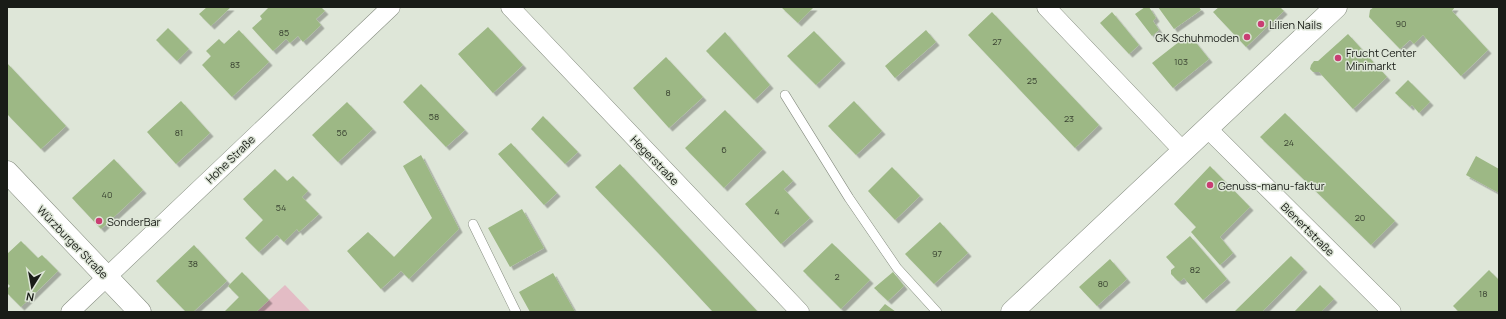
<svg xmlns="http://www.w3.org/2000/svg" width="1506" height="319" viewBox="0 0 1506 319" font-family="Manrope,sans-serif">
  <defs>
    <filter id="shadow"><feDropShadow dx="3.5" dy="3.5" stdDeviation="0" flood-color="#0004"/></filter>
  </defs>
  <rect width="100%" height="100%" fill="#dee6d8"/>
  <path fill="#e3bcc5" d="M285 285 311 312H256Z"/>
  <path fill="#9db885" filter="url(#shadow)" d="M207 7H231L211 26 199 14Z
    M269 7H321L325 11 316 19 321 25 303 42 298 36 290 43 286 39 273 51 252 28 262 19 260 16Z
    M781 7H814L798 23Z
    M1145 7H1149L1156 18 1153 21 1159 30 1152 36 1135 14Z
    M1158 7H1199L1201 10 1174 29Z
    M1219 7H1280L1284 11 1246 47 1213 12Z
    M1374 7H1455L1452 11 1488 50 1461 76 1423 35 1414 44 1410 40 1400 49 1369 17 1370 10Z
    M992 12 1099 125 1075 148 968 35Z
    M1112 12 1139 45 1129 54 1100 23Z
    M488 27 523 65 493 93 458 54Z
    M168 28 189 49 177 61 156 40Z
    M239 30 269 62 232 97 202 65 211 56 206 51 219 39 224 44Z
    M926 30 936 42 895 78 885 66Z
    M814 31 842 60 816 85 787 56Z
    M725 32 770 85 754 100 706 51Z
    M1189 34 1209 59 1173 88 1152 63Z
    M1348 34 1387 77 1353 109 1319 72H1313L1310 69 1311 65 1314 61H1318Z
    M666 57 703 97 669 128 633 88Z
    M7 63 66 126 41 149 7 114Z
    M1408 80 1430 102 1419 113 1412 105 1410 107 1395 93Z
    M421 84 465 130 446 147 403 102Z
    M181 101 210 133 176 164 147 132Z
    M854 101 882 131 856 155 828 126Z
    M347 102 373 129 338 162 312 135Z
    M725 110 763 149 724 188 685 148Z
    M1285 113 1395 221 1371 245 1260 137Z
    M543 116 578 152 565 164 531 129Z
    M511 143 557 193 544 205 498 154Z
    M421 155 459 229 409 279 401 271 381 289 347 251 368 232 394 257 432 218 403 166Z
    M1476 156 1499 169V193L1466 175Z
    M114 159 143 190 101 229 72 198Z
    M620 164 758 312H713L660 255 595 187Z
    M1210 166 1250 207 1220 237 1233 253 1220 265 1191 232 1196 227 1174 204Z
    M892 167 920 196 895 220 868 191Z
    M275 169 287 181 293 176 308 191 302 197 319 214 299 232 297 229 284 242 277 235 259 252 245 238 263 220 243 199Z
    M783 170 793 181 784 189 810 218 781 244 745 204Z
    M522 209 544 248 510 267 488 228Z
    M940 222 968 253 934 284 905 254Z
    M1190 236 1227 279 1203 300 1184 278 1181 281H1178L1171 274V270L1175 267 1166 257Z
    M21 241 38 258 42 255 58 271 21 307 7 293V289L10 286 7 283V254Z
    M832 243 870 280 841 309 803 271Z
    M194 245 227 281 193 312H186L156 281Z
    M1291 256 1304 269 1262 312H1234Z
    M1110 259 1127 279 1097 306 1079 287Z
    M1489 270 1499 280V312H1459L1453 306Z
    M242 272 269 300 256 312H224L239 297 228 286Z
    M893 272 904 286 888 301 874 288Z
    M553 273 575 312H530L519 292Z
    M1320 285 1334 299 1321 312H1294Z
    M885 304 896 312H878Z"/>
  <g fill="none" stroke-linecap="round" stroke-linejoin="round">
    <defs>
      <path id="lane" d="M785 95 849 198 897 268 937 312
        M473 224 516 312"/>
      <path id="street" d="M510 7 800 312
        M1046 7 1183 151
        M1207 128 1392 312
        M70 312 391 7"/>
      <path id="secondary" d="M7 172 140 312
        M1012 312 1336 7"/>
    </defs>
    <use href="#lane" stroke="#868d80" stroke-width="10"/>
    <use href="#street" stroke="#868d80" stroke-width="19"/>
    <use href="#secondary" stroke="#868d80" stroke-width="23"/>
    <use href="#lane" stroke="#fff" stroke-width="9"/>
    <use href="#street" stroke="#fff" stroke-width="18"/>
    <use href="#secondary" stroke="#fff" stroke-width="22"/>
  </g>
  <g fill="#c93e73" stroke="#dee6d8" stroke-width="1.5">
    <circle cx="1261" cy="24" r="4"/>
    <circle cx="1247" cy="37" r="4"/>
    <circle cx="1338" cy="58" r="4"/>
    <circle cx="1210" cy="185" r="4"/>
    <circle cx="99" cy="221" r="4"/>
  </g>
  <g text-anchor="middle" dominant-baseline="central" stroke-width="3" stroke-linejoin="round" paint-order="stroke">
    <g font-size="9" fill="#3a4332">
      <text x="1401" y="23">90</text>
      <text x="284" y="32">85</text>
      <text x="997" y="41">27</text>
      <text x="1181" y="61">103</text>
      <text x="235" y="64">83</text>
      <text x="1032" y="80">25</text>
      <text x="668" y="92">8</text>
      <text x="434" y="116">58</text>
      <text x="1069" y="118">23</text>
      <text x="179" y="132">81</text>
      <text x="342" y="132">56</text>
      <text x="1289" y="142">24</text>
      <text x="724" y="149">6</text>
      <text x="107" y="194">40</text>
      <text x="281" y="207">54</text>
      <text x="777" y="211">4</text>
      <text x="1360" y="217">20</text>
      <text x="937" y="253">97</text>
      <text x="193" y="263">38</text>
      <text x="1195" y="269">82</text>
      <text x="837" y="276">2</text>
      <text x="1103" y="283">80</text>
      <text x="1483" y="293">18</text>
    </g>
    <g font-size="11" fill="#191c17" stroke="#dee6d8" text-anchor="start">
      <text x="1269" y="24">Lilien Nails</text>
      <text x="1239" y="37" text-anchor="end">GK Schuhmoden</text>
      <text x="1346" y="52">Frucht Center<tspan x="1346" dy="13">Minimarkt</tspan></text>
      <text x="1218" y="185">Genuss-manu-faktur</text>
      <text x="107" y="221">SonderBar</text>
    </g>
    <g font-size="11" fill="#191c17" stroke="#dee6d8">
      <text transform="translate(230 159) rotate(-44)">Hohe Straße</text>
      <text transform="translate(655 160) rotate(46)">Hegerstraße</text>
      <text transform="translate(1308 229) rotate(45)">Bienertstraße</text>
      <text transform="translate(73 242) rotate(46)">Würzburger Straße</text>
    </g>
  </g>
  <rect width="1506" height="319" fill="none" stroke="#191c17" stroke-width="16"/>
  <g transform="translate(32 287) rotate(191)" stroke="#dee6d8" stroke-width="3" paint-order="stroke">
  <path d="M0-3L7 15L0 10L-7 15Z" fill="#191c17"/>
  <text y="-6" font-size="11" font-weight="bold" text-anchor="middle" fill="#191c17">N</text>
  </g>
</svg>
